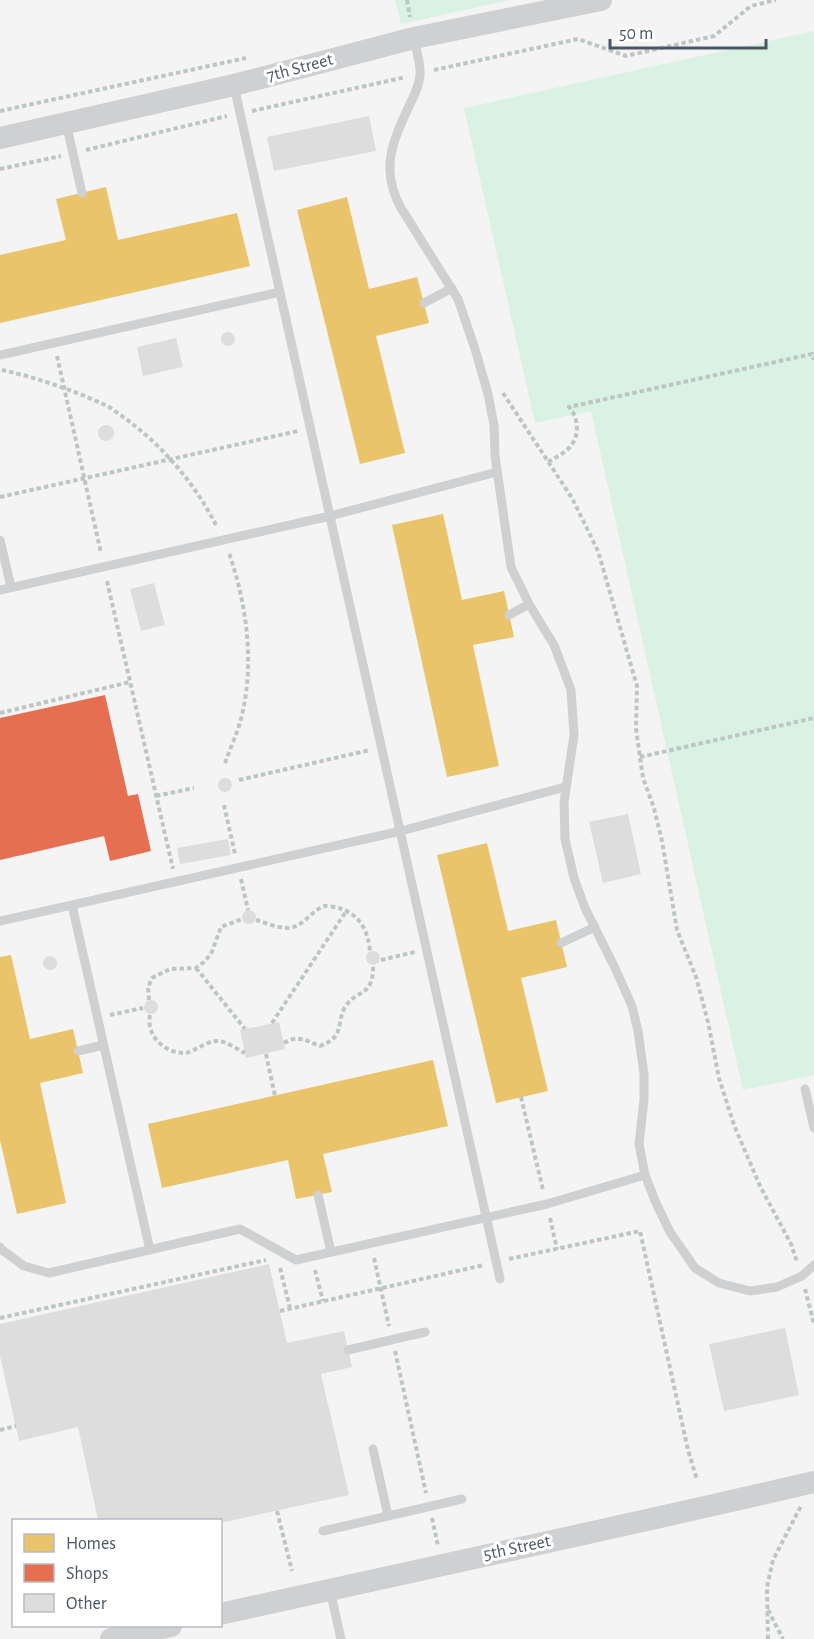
<svg xmlns="http://www.w3.org/2000/svg" width="814" height="1639" viewBox="0 0 814 1639" font-family="'Alegreya Sans',sans-serif">
  <rect width="100%" height="100%" fill="#f4f4f4"/>
  <path fill="#d9f2e3" d="M395 0H510L401 24Z
    M814 31V1075L743 1090 591 411 535 423 464 108Z"/>
  <path fill="#e9c46a" d="M106 187 118 240 237 213 250 266 0 323V255L66 240 56 199Z
    M347 197 369 289 417 277 429 323 376 336 405 453 360 464 297 210Z
    M443 514 462 600 504 591 514 637 473 645 499 766 447 777 392 525Z
    M487 843 508 931 556 920 567 967 521 978 548 1091 496 1103 437 855Z
    M11 955 30 1039 73 1029 83 1073 40 1083 66 1203 17 1214 0 1140V957Z
    M433 1060 448 1126 323 1154 332 1192 296 1199 288 1160 162 1188 148 1124Z"/>
  <path fill="#e76f51" d="M105 695 128 796 138 794 151 851 110 861 104 836 0 860V718Z"/>
  <path fill="#ddddde" d="M369 116 376 151 274 171 267 137Z
    M221 339a7 7 0 1 1 14 0a7 7 0 1 1-14 0Z
    M176 338 183 367 143 376 137 347Z
    M98 433a8 8 0 1 1 16 0a8 8 0 1 1-16 0Z
    M154 583 165 625 141 631 130 589Z
    M218 785a7 7 0 1 1 14 0a7 7 0 1 1-14 0Z
    M628 814 641 874 603 883 589 822Z
    M228 839 231 855 180 864 177 848Z
    M242 917a7 7 0 1 1 14 0a7 7 0 1 1-14 0Z
    M366 958a7 7 0 1 1 14 0a7 7 0 1 1-14 0Z
    M43 963a7 7 0 1 1 14 0a7 7 0 1 1-14 0Z
    M144 1007a7 7 0 1 1 14 0a7 7 0 1 1-14 0Z
    M279 1022 285 1049 246 1058 240 1030Z
    M269 1264 287 1343 344 1331 352 1367 321 1374 349 1495 220 1523V1520H98L78 1427 19 1441 0 1356V1324Z
    M785 1328 799 1395 724 1411 709 1344Z"/>
  <g fill="none" stroke-linecap="round" stroke-linejoin="round">
    <path stroke="#bcc7c4" stroke-width="4" stroke-dasharray="4.5 3" stroke-linecap="butt" d="M407 0 410 17
      M434 70 578 39 626 56 714 36 751 6 776 0
      M0 111 246 58
      M252 111 406 77
      M86 150 227 116
      M0 169 61 156
      M57 356 101 553
      M2 370C35 377 76 391 107 406 113 409 120 415 126 419 164 447 196 485 217 527
      M503 393 572 498 598 551 637 686 636 729 643 778 654 808 662 841 677 930 696 977 708 1022 719 1078 734 1125 760 1186 791 1244 797 1262
      M548 462C555 458 563 454 569 448 580 437 579 418 569 407L812 354 813 358H814
      M0 497 298 431
      M107 581 173 869
      M0 713 130 682
      M640 757 814 718
      M225 763C230 749 237 734 241 719 255 665 247 605 229 553
      M239 780 370 750
      M156 796 194 788
      M224 805 235 854
      M241 879 248 910
      M256 920C266 923 278 928 288 928 304 927 311 910 325 906 329 906 335 907 339 908 360 915 368 930 370 951
      M381 960 415 952
      M196 968 245 1029
      M149 1000 148 987 152 978 170 969 196 968 204 962 211 954 221 927 242 919
      M110 1015 143 1008
      M150 1015C146 1035 163 1052 183 1053 195 1053 205 1040 219 1041 227 1042 237 1049 245 1053
      M272 1023 347 910
      M284 1043C299 1034 306 1041 320 1046 344 1037 336 1027 344 1009 355 988 374 999 373 965
      M266 1054 275 1096
      M521 1097 543 1190
      M550 1218 557 1249
      M374 1258 389 1326
      M509 1259 640 1231 688 1450 697 1480
      M280 1268 290 1308
      M315 1270 323 1301
      M805 1289 814 1324
      M280 1311 484 1265
      M0 1318 266 1260
      M395 1351 426 1493
      M0 1430 16 1426
      M277 1511 292 1571
      M432 1518 438 1546
      M768 1610 783 1639
      M768 1639 767 1587 773 1560 801 1506"/>
    <path stroke="#ced0d2" stroke-width="9" d="M414 38C416 50 421 64 420 75 419 87 414 96 409 106 392 143 380 170 401 208L458 299 475 349 488 394 494 425 495 456 511 567 529 604 554 645 571 690 574 735 564 802 565 839 574 878 585 908 615 968 632 1006 638 1031 644 1074V1100L639 1144 645 1175 656 1203 670 1232 695 1268 719 1283 750 1291 777 1287 802 1276 814 1265
      M234 86 500 1279
      M66 123 82 193
      M424 303 452 288
      M0 355 280 292
      M0 540 11 587
      M0 590 330 516 497 472
      M509 615 529 604
      M72 905 150 1250
      M0 921 401 831 565 787
      M561 943 595 927
      M78 1051 103 1045
      M805 1089 814 1128
      M318 1195 331 1252
      M0 1247 2 1250 24 1266 49 1273 240 1229 296 1260 547 1204 645 1175
      M348 1350 425 1332
      M373 1449 388 1516
      M323 1531 462 1499
      M330 1590 341 1639"/>
    <path stroke="#ced0d2" stroke-width="22" d="M0 138 234 85 414 38 601 0
      M220 1614C418 1570 617 1528 814 1482
      M111 1639 171 1626"/>
  </g>
  <g text-anchor="middle" dominant-baseline="central" stroke-width="6" stroke-linejoin="round" paint-order="stroke">
    <g font-size="18" fill="#4a5661" stroke="#fff">
      <text transform="translate(300 68) rotate(-15)">7th Street</text>
      <text transform="translate(517 1548) rotate(-12)">5th Street</text>
    </g>
  </g>
  <rect x="12" y="1519" width="210" height="108" fill="#ffffff" stroke="#b7bbc0" stroke-width="1.5"/>
  <rect x="24" y="1534" width="30" height="18" fill="#e9c46a" stroke="#b7bbc0" stroke-width="1.5"/>
  <text x="66" y="1549" font-size="18" fill="#4a5661">Homes</text>
  <rect x="24" y="1564" width="30" height="18" fill="#e76f51" stroke="#b7bbc0" stroke-width="1.5"/>
  <text x="66" y="1579" font-size="18" fill="#4a5661">Shops</text>
  <rect x="24" y="1594" width="30" height="18" fill="#ddddde" stroke="#b7bbc0" stroke-width="1.5"/>
  <text x="66" y="1609" font-size="18" fill="#4a5661">Other</text>
  <path d="M610 39v9h156v-9" fill="none" stroke="#4a5661" stroke-width="3"/>
  <text x="619" y="39" font-size="18" fill="#4a5661" stroke="#ffffff" stroke-width="4.5" paint-order="stroke">50 m</text>
</svg>
